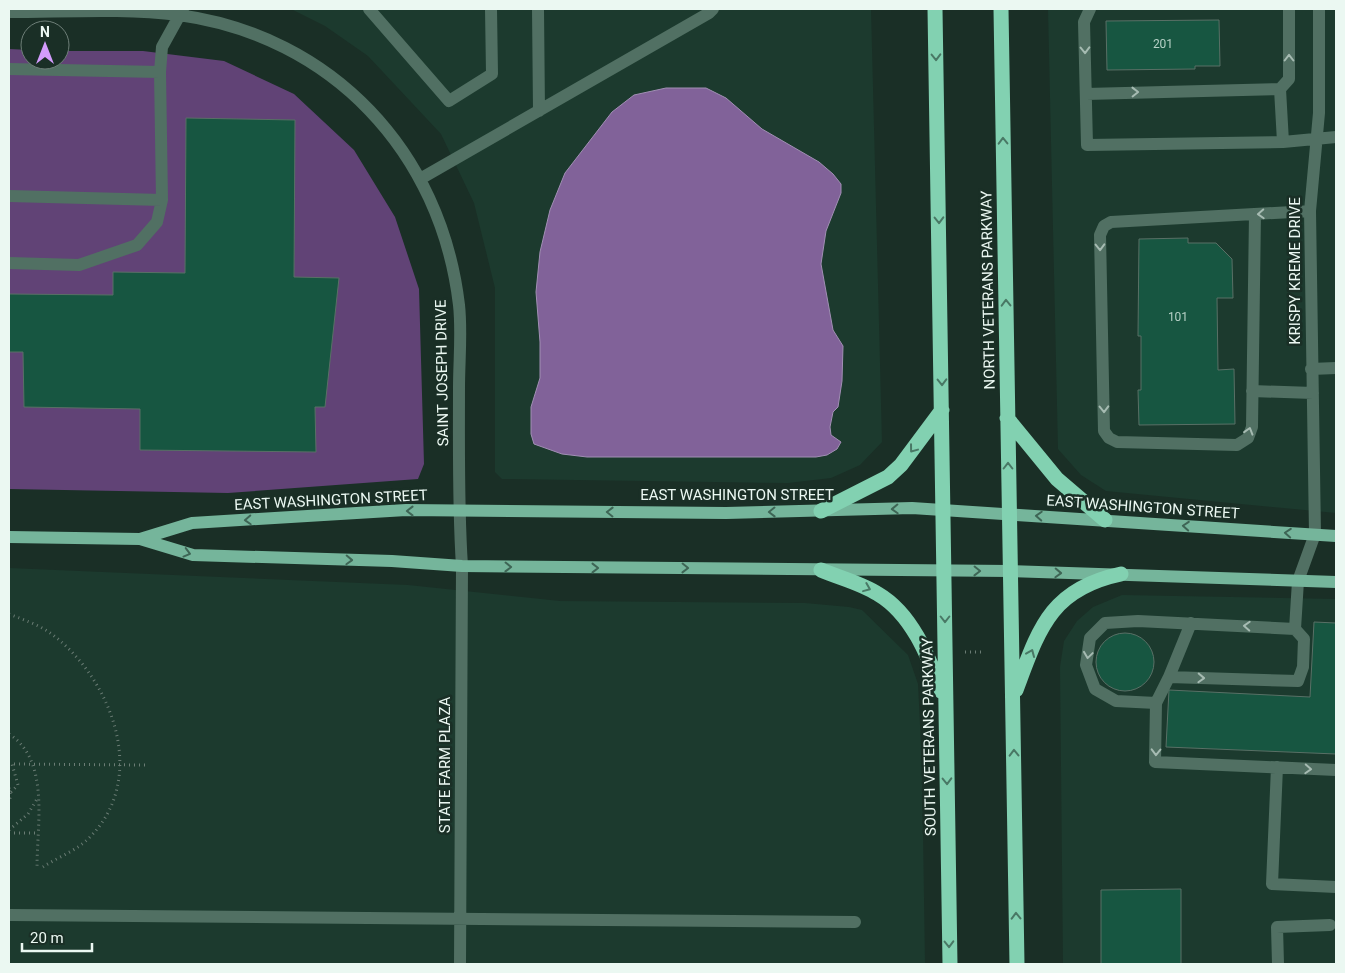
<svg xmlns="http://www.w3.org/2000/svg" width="1345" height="973" viewBox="0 0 1345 973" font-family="Roboto,sans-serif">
  <rect width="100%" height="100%" fill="#1a2f26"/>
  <path fill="#1c3a2e" d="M291 9H871L882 442 860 465 831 478 788 483 502 479 495 472V288L474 203 441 134 368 56 325 26Z
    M1048 9H1336V513L1106 491 1081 475 1058 449Z
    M9 568 408 585 560 601 805 603 849 607 862 610 908 655 918 684 922 765 925 964H9Z
    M1122 595 1336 599V964H1063L1060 667 1064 641 1077 621 1093 607Z"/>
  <path fill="#614376" d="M9 49 30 50V60H60V51H143L224 61 294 94 354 150 395 217 419 289 424 464 418 479 228 493 9 489Z"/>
  <path fill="#816299" stroke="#a18fb4" d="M666 88H706L726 98 762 129 819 162 833 174 841 184V193L826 231 821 264 833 330 843 346 842 381 838 407 833 412 830 427 831 435 841 442 837 449 827 455 816 457H587L562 454 534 444 531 434V407L540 378V342L536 292 540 252 550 210 565 173 612 112 634 95Z"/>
  <path fill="#175641" stroke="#597066" d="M1219 20 1220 66H1195V69L1107 70 1106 21Z
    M186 118 295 120 294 277 339 278 325 407H315L316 452 140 450V409L24 407 23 352H9V294L113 295V272L185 273Z
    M1188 238V243H1216L1232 259 1233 298H1217L1218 370 1234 369 1235 424 1139 425 1138 390H1141V336H1138L1139 239Z
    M1314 622 1336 623V754L1166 747 1169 690 1310 697Z
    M1096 662a29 29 0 1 1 58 0a29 29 0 1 1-58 0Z
    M1181 889V964H1101V890Z"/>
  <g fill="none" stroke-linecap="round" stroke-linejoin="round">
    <path stroke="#6a7c74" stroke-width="3" stroke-dasharray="1 4" stroke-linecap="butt" d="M9 614C24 620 40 625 53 635 113 681 149 779 89 838 76 851 58 857 43 867
      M965 652H982
      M9 734C50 760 37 824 37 867
      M9 764 145 765
      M9 788 11 795 9 801
      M11 792 18 785 12 764
      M9 830 28 814 37 799
      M9 833H37"/>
    <path stroke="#517063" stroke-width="12" d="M369 9 449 101 492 74 491 9
      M538 9 539 111
      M1090 9 1084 22 1087 145 1283 142 1336 137
      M9 12C65 12 123 8 179 15 332 36 441 152 459 305 462 332 459 360 459 388 459 447 458 507 462 566L460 964
      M9 69 160 72
      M1280 89 1283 142
      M1086 94 1280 89 1289 79V9
      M420 179 709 13 713 9
      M9 196 162 200
      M1255 214 1252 427 1248 438 1237 445 1117 442 1109 438 1104 431 1100 235 1104 226 1111 222 1310 211
      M9 263 79 265 137 245 157 222 162 200 160 72 162 47 183 9
      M1311 369 1336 368
      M1252 391 1313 393
      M1295 629 1138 621 1105 623 1090 638 1086 665 1095 689 1116 701 1156 703 1169 677 1298 681 1303 667 1304 639 1295 629 1298 581 1315 534 1310 211 1319 113V9
      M1169 677 1191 623
      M1156 703 1155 762 1336 770
      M1277 767 1272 884 1336 887
      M9 915 855 922
      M1278 964 1277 927 1330 925"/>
    <path stroke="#75b59b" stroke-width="12" d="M9 537 140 539 193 555 392 561 462 566 1010 571 1336 582
      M140 539 192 523 406 510 726 513 912 508 1336 536"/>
    <path stroke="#82d1b1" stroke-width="15" d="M935 9 950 964
      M1001 9 1017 964
      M1007 418 1057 479 1105 520
      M821 511 888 477 901 465 942 410
      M821 570C840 578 861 583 878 594 912 614 928 656 942 692
      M1016 690C1039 629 1050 589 1121 574"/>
  </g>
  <defs><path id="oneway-chevron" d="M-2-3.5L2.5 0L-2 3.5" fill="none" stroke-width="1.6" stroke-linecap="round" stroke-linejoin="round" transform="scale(1.25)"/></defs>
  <g stroke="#a6bbb2">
    <use href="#oneway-chevron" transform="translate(1085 50) rotate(89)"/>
    <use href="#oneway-chevron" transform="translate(1289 58) rotate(-90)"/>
    <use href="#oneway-chevron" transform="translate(1135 92) rotate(-1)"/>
    <use href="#oneway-chevron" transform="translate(1261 214) rotate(177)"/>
    <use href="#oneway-chevron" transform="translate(1100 247) rotate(89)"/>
    <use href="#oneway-chevron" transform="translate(1104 409) rotate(89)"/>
    <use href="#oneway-chevron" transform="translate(1249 431) rotate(-73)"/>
    <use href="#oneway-chevron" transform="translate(1247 626) rotate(-177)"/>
    <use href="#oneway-chevron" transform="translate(1088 655) rotate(98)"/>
    <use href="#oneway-chevron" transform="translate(1201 678) rotate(2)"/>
    <use href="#oneway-chevron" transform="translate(1156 752) rotate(91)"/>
    <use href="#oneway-chevron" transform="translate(1308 769) rotate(3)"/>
  </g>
  <g stroke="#497865">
    <use href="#oneway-chevron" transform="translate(936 57) rotate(89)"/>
    <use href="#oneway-chevron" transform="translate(1003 141) rotate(-91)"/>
    <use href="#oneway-chevron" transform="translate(939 220) rotate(89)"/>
    <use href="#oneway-chevron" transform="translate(1006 303) rotate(-91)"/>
    <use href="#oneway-chevron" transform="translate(942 382) rotate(89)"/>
    <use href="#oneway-chevron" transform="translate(913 449) rotate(127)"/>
    <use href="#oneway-chevron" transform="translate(1008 466) rotate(-90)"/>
    <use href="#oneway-chevron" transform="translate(867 588) rotate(22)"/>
    <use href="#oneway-chevron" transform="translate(945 619) rotate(90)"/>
    <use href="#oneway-chevron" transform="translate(1031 653) rotate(-67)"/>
    <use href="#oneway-chevron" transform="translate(1014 753) rotate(-91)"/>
    <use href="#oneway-chevron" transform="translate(947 781) rotate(89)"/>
    <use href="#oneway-chevron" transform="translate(1016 916) rotate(-91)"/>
    <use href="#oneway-chevron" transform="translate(949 944) rotate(89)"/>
  </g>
  <g stroke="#3e6555">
    <use href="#oneway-chevron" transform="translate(895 509) rotate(178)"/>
    <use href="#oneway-chevron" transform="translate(410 511) rotate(180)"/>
    <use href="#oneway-chevron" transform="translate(610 512) rotate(-179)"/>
    <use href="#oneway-chevron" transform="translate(772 512) rotate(179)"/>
    <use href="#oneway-chevron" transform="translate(1039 516) rotate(-177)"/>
    <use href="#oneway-chevron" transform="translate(248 520) rotate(177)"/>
    <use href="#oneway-chevron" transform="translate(1186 526) rotate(-176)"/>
    <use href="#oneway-chevron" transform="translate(1288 533) rotate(-176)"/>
    <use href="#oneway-chevron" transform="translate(187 553) rotate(15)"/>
    <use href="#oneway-chevron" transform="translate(349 560) rotate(2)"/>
    <use href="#oneway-chevron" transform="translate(508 567) rotate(1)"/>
    <use href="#oneway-chevron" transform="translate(595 568)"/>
    <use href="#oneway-chevron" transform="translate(685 568) rotate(1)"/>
    <use href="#oneway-chevron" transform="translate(977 571) rotate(1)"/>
    <use href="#oneway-chevron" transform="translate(1058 573) rotate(2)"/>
  </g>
  <g text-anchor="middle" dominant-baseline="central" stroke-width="5" stroke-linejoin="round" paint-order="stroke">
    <g font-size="12" fill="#b6d0c6">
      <text x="1163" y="44">201</text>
      <text x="1178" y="317">101</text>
    </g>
    <g font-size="15" fill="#ebf8f2" stroke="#1a2f26">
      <text transform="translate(1295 271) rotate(-90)">KRISPY KREME DRIVE</text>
      <text transform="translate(988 290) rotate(-91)">NORTH VETERANS PARKWAY</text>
      <text transform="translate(442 373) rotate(-91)">SAINT JOSEPH DRIVE</text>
      <text x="737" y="495">EAST WASHINGTON STREET</text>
      <text transform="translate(331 500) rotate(-3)">EAST WASHINGTON STREET</text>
      <text transform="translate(1143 507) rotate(4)">EAST WASHINGTON STREET</text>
      <text transform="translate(929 737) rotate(-91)">SOUTH VETERANS PARKWAY</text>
      <text transform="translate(445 765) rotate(-90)">STATE FARM PLAZA</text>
    </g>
  </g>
  <rect width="1345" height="973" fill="none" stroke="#ebf8f2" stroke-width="20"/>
  <g transform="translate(45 45)"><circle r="24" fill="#1a2f26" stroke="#6e7f78"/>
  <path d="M0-4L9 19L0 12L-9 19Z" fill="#d39cfc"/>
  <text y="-8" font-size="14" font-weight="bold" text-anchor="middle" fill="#ebf8f2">N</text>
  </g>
  <path d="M22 943v8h70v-8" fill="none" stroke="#ebf8f2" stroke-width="2.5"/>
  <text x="30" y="943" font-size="15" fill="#ebf8f2" stroke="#1a2f26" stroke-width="4" paint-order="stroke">20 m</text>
</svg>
